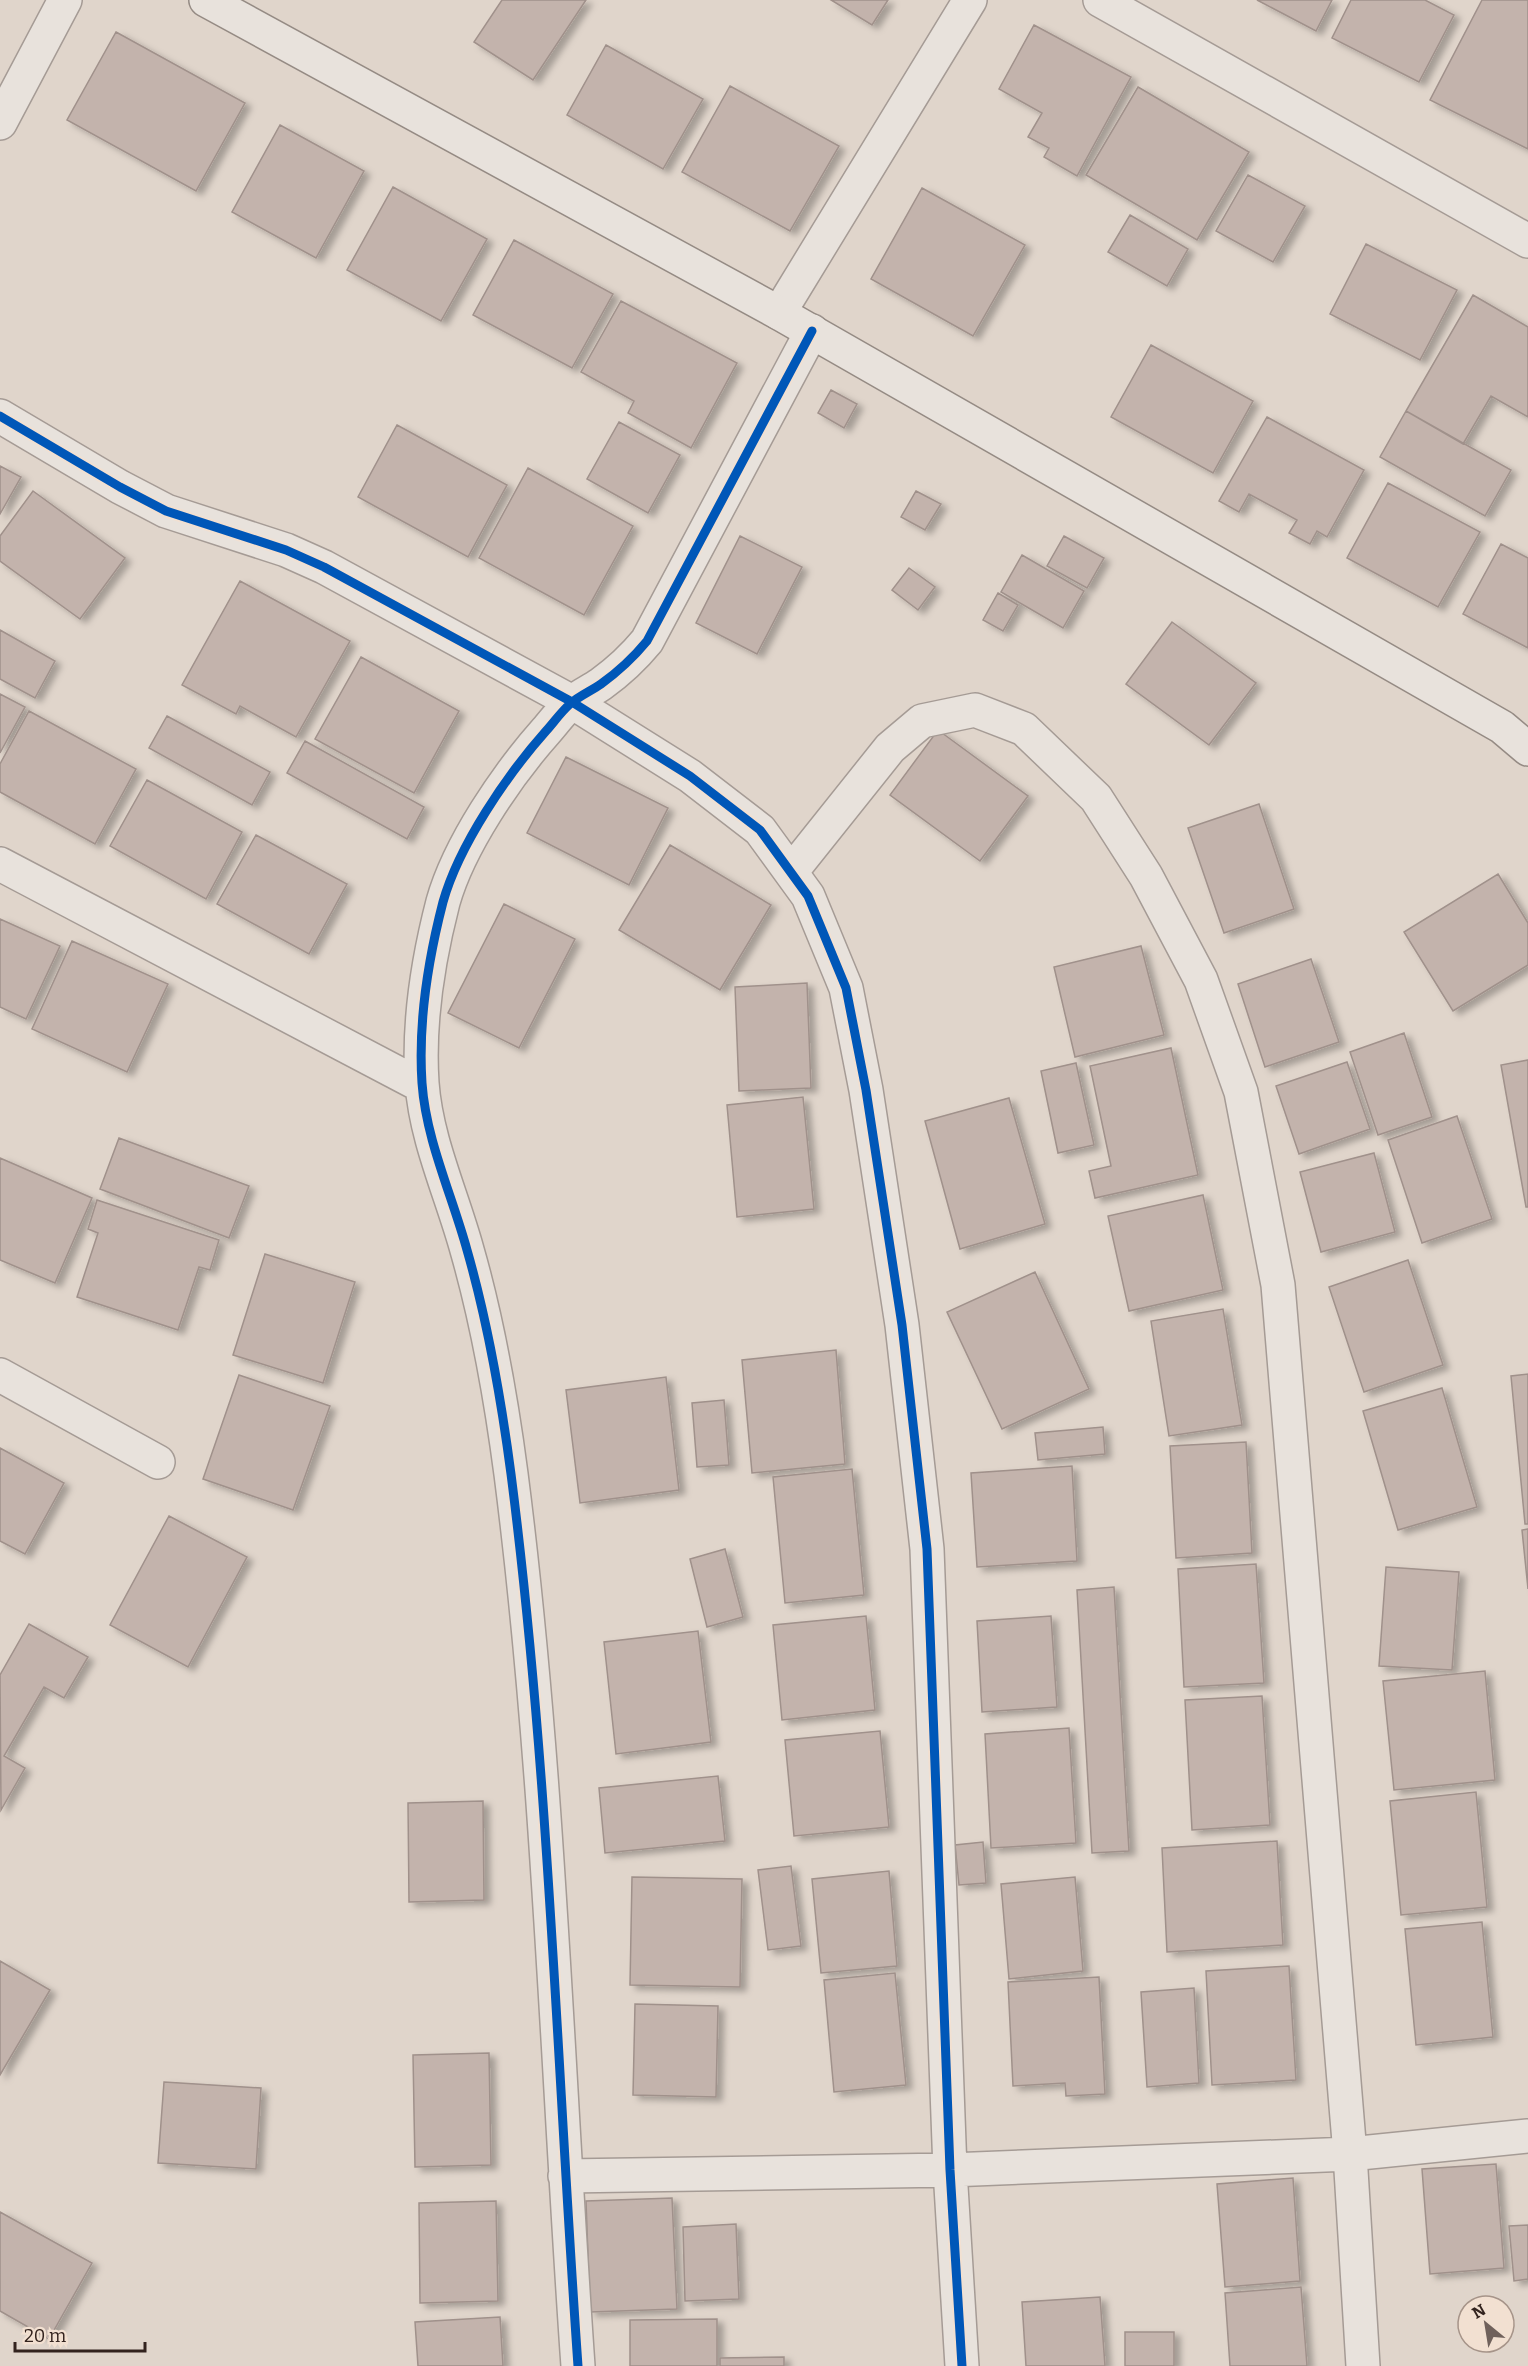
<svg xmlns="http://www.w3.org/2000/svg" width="1528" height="2366" viewBox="0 0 1528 2366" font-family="Bitter,serif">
  <defs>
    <filter id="shadow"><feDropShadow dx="6" dy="4" stdDeviation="3" flood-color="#0004"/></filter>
  </defs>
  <rect width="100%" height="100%" fill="#e0d5cb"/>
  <path fill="#c3b3ac" stroke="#a0918b" stroke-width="1.5" filter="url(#shadow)" d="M502 0H586L533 80 474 42Z
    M831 0H888L872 25Z
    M1257 0H1332L1316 31Z
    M1351 0H1425L1454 15 1419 82 1332 38Z
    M1482 0H1528V149L1430 100Z
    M1034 25 1131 77 1077 176 1044 157 1049 148 1028 137 1042 113 999 89Z
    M116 32 245 103 196 191 67 120Z
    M606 45 703 99 663 169 567 115Z
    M730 86 839 146 790 231 682 172Z
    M1138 87 1249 152 1197 240 1086 175Z
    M280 125 364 171 316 258 232 212Z
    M1248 175 1305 206 1273 262 1216 231Z
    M393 187 487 239 441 321 347 270Z
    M922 188 1025 245 973 336 871 279Z
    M1130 215 1188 249 1167 286 1108 252Z
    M514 240 613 294 572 368 473 315Z
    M1366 244 1457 290 1420 360 1330 314Z
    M1473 295 1528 327V417L1491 396 1463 444 1406 411Z
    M621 301 737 363 691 448 628 413 634 401 581 372Z
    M1151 345 1253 401 1213 473 1111 417Z
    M831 390 857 404 844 428 818 413Z
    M1406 411 1511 470 1485 516 1380 457Z
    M1267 417 1364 470 1327 537 1317 531 1310 544 1289 533 1297 520 1249 494 1239 512 1219 501Z
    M619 422 680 455 648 513 587 479Z
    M397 425 507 485 468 557 358 497Z
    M0 466 21 477 0 514Z
    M528 468 633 526 584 615 479 558Z
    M1388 483 1480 532 1438 607 1347 558Z
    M33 491 125 558 80 619 0 561V536Z
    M916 491 941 504 925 530 901 517Z
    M740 536 802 567 757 654 696 623Z
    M1064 536 1104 558 1087 588 1047 566Z
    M1501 544 1528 558V648L1463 614Z
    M1022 555 1084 591 1063 628 1001 592Z
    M909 568 935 587 918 610 892 590Z
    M240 581 350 641 296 737 240 706 236 714 182 685Z
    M998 593 1018 605 1003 631 983 620Z
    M1172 622 1256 683 1209 745 1126 684Z
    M0 630 55 661 35 698 0 679Z
    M361 657 459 711 414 793 315 739Z
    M0 694 25 707 0 753Z
    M29 711 136 769 95 844 0 792V764Z
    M167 716 270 772 252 805 149 748Z
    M938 730 1028 796 980 861 890 795Z
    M305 741 424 807 407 839 287 773Z
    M566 757 668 808 629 885 527 833Z
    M147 780 242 832 206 899 110 846Z
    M1259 804 1294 909 1224 933 1188 828Z
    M256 835 347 884 309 954 217 904Z
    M670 845 771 905 720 990 619 930Z
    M1498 874 1528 923V965L1453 1011 1404 932Z
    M504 904 575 939 519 1048 448 1013Z
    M0 919 60 946 26 1019 0 1007Z
    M72 941 168 984 127 1072 32 1029Z
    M1141 946 1164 1035 1075 1057 1054 967Z
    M1311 959 1339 1042 1265 1067 1238 984Z
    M807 983 811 1088 739 1091 735 987Z
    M1404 1033 1432 1117 1378 1135 1350 1052Z
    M1171 1048 1198 1175 1095 1198 1089 1171 1111 1166 1090 1066Z
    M1528 1060V1207H1526L1501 1065Z
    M1347 1062 1370 1129 1299 1154 1276 1086Z
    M1076 1063 1094 1145 1058 1153 1041 1071Z
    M803 1097 814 1209 737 1217 727 1105Z
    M1009 1098 1045 1224 960 1249 925 1121Z
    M1457 1116 1492 1219 1422 1243 1388 1140Z
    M119 1138 249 1186 229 1238 100 1189Z
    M1374 1153 1395 1232 1321 1252 1300 1172Z
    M0 1158 92 1198 55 1283 0 1260Z
    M1203 1195 1223 1290 1129 1311 1108 1216Z
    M97 1200 219 1240 210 1270 199 1267 178 1330 77 1297 98 1233 88 1229Z
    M265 1254 355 1282 323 1383 233 1355Z
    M1408 1260 1443 1365 1364 1392 1329 1287Z
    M1035 1272 1089 1389 1002 1429 947 1312Z
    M1223 1309 1242 1425 1169 1436 1151 1321Z
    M836 1350 845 1464 752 1473 742 1360Z
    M1528 1374V1524H1525L1511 1376Z
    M239 1375 330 1406 293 1510 203 1479Z
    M666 1377 679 1490 580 1503 566 1390Z
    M1442 1388 1477 1507 1398 1530 1363 1411Z
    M724 1400 729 1465 697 1467 692 1403Z
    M1103 1427 1105 1454 1038 1460 1035 1433Z
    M1246 1442 1252 1553 1176 1558 1170 1446Z
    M0 1448 64 1483 25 1554 0 1541Z
    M1072 1466 1077 1561 977 1567 971 1473Z
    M852 1469 864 1595 785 1603 773 1477Z
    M169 1516 247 1557 188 1667 110 1625Z
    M1528 1529V1589L1522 1530Z
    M725 1549 743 1617 707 1627 690 1559Z
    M1256 1564 1264 1683 1184 1687 1178 1569Z
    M1386 1567 1459 1572 1452 1670 1379 1666Z
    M1114 1587 1129 1851 1092 1853 1077 1590Z
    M866 1616 875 1710 782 1720 773 1625Z
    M1051 1616 1057 1707 982 1712 977 1621Z
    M29 1624 88 1657 64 1698 44 1687 4 1756 25 1768 1 1810 0 1675Z
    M698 1631 711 1742 616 1754 604 1642Z
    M1485 1671 1495 1780 1394 1790 1383 1681Z
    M1262 1696 1270 1825 1192 1830 1185 1700Z
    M1069 1728 1076 1843 991 1848 985 1734Z
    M880 1731 889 1827 794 1836 785 1740Z
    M718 1776 725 1841 605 1853 599 1788Z
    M1476 1792 1487 1907 1401 1915 1390 1801Z
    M483 1801 484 1900 409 1902 408 1803Z
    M1277 1841 1283 1945 1167 1952 1162 1848Z
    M983 1842 986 1883 959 1885 955 1845Z
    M791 1866 801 1946 768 1950 758 1870Z
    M889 1871 897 1966 821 1973 812 1879Z
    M632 1877 742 1879 740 1987 630 1985Z
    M1075 1877 1083 1971 1009 1979 1001 1884Z
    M1482 1922 1493 2037 1416 2045 1405 1929Z
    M0 1961 50 1990 0 2075Z
    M1289 1966 1296 2080 1212 2085 1206 1971Z
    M895 1973 906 2085 834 2092 824 1980Z
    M1099 1977 1105 2094 1066 2096 1065 2083 1013 2086 1008 1982Z
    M1194 1988 1199 2083 1147 2087 1141 1992Z
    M635 2004 718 2006 716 2097 633 2095Z
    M489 2053 491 2165 415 2167 413 2055Z
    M164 2082 261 2088 256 2169 158 2163Z
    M1496 2164 1504 2268 1430 2274 1422 2169Z
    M1293 2178 1300 2281 1225 2287 1217 2184Z
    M672 2198 677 2309 590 2312 586 2201Z
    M496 2201 498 2301 420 2303 419 2203Z
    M0 2212 92 2263 49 2339 0 2311Z
    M736 2224 739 2299 685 2301 683 2227Z
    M1528 2225V2279L1514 2281 1509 2226Z
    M1301 2287 1307 2366H1230L1225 2293Z
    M1100 2297 1105 2366H1026L1022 2302Z
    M500 2317 503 2366H418L415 2322Z
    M717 2319V2366H630V2320Z
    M1125 2332H1174V2366H1125Z
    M784 2357V2366H720V2358Z"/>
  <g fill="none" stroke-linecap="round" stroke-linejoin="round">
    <defs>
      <path id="street" d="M1100 0 1528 241
        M0 123 65 0
        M779 313 970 0
        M0 416 120 487 166 511 286 550 324 567 572 702 690 776 760 830 808 896 846 988 866 1090 902 1325 927 1549 950 2170 962 2366
        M0 864 422 1086
        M791 872 890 748 922 721 975 710 1024 729 1096 798 1146 876 1201 980 1241 1092 1278 1285 1350 2154 1363 2366
        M0 1375 158 1462
        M565 2176 950 2170 1350 2154 1528 2136
        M578 2366C557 2069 549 1770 511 1474 501 1398 488 1323 467 1250 452 1195 426 1140 422 1083 418 1023 428 960 443 902 459 845 507 775 546 731 554 722 561 712 570 704 579 696 591 691 601 684 619 671 633 658 647 641L812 331"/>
      <path id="secondary" d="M206 0 779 313 1502 727 1528 749"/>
    </defs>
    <use href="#street" stroke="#a59b95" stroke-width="36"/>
    <use href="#secondary" stroke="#958b84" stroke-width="36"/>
    <use href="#street" stroke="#e8e2dc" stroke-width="33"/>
    <use href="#secondary" stroke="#e8e2dc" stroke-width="33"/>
    <defs>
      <path id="cycleway" d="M0 416 120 487 166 511 286 550 324 567 572 702 690 776 760 830 808 896 846 988 866 1090 902 1325 927 1549 950 2170 962 2366
        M578 2366C557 2069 549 1770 511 1474 501 1398 488 1323 467 1250 452 1195 426 1140 422 1083 418 1023 428 960 443 902 459 845 507 775 546 731 554 722 561 712 570 704 579 696 591 691 601 684 619 671 633 658 647 641L812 331"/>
    </defs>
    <use href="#cycleway" stroke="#f2e0d1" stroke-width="13"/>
    <use href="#cycleway" stroke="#0057b8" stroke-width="9"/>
  </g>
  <g transform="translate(1486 2324) rotate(330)"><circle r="28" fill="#f2e0d1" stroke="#a69489" stroke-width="1.5"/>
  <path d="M0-4.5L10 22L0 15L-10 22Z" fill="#70615b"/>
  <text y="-9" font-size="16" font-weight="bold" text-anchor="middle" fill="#33231e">N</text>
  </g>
  <path d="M15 2342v9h130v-9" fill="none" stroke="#33231e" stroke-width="3"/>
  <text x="24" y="2342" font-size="18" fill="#33231e" stroke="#f2e0d1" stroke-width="4.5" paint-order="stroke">20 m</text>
</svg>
